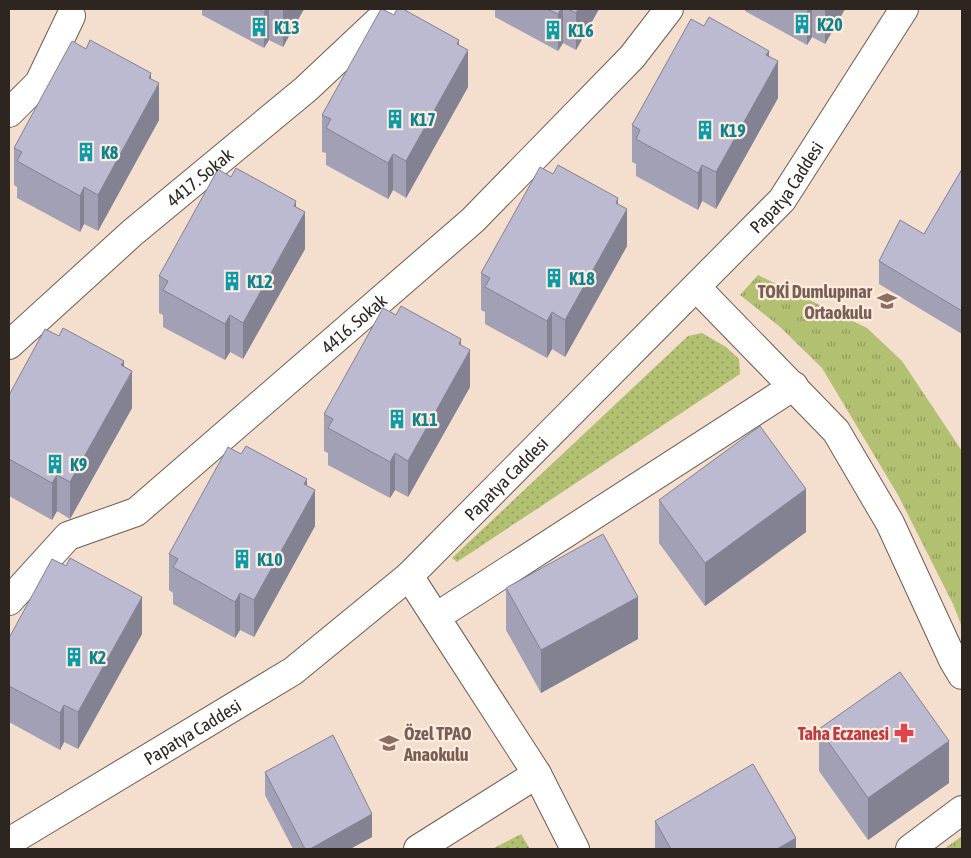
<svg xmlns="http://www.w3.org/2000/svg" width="971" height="858" viewBox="0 0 971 858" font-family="'Asap Condensed',sans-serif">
  <defs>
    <pattern id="grass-dots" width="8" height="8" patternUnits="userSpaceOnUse" patternTransform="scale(1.25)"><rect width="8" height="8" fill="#b2c071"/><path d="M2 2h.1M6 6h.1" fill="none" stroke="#919c5c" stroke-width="1.8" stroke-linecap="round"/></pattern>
    <pattern id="park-tufts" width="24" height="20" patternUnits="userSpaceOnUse" patternTransform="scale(1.25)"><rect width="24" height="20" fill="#b2c071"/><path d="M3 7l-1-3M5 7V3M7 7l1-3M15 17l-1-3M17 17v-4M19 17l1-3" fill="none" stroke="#919c5c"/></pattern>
  </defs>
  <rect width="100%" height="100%" fill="#f4dece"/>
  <path fill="url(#grass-dots)" d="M702 333 726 347 739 359 740 374 457 562 452 558 688 336Z
    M521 834 530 849H492Z"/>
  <path fill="url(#park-tufts)" d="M758 275 867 328 902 361 962 451V627L953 604 898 495 822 368 779 326 740 295Z
    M962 836V849H944Z"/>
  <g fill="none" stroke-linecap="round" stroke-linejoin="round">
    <defs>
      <g id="minor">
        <path d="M9 113 39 83 71 16"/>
        <path d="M696 287 836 431 890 523 953 660 962 675"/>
        <path id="s1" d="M9 345 132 233 306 89 391 9"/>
        <path d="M409 576 537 774 575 849"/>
        <path id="s2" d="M9 601 68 536 136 512 473 220 632 57 669 9"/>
        <path d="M436 617 794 386"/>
        <path id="s3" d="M9 842 293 671 409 576 782 200 904 9"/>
        <path d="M418 849 537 774"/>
        <path d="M910 849 962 810"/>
      </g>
    </defs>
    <use href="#minor" stroke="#6f5c4e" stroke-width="30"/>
    <use href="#minor" stroke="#fff" stroke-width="28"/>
  </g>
  <path fill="#a1a0b4" d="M202 9H304L283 47 269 40 264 48 202 15Z
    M495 9H599L576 50 563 43 558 51 495 17Z
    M745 9H845L825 44 812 37 807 45 745 11Z
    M704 26 769 57 778 98 716 209 702 201 698 210 636 176V164L632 162V125Z
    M459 45 468 87 406 198 393 190 388 199 326 165V153L322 152V115Z
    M86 49 151 79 159 120 98 231 84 224 80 232 17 198V187L14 185V148Z
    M962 169V334L879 284V261L924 234Z
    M231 177 296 207 305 249 243 359 230 352 225 360 163 327V315L159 313V276Z
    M618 204 627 246 565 357 552 349 547 358 485 324V312L481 310V273Z
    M396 315 461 345 470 387 408 497 395 490 390 498 328 465V453L324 451V414Z
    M59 336 124 367 132 408 70 519 57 511 52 520 9 496V395Z
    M241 454 307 485 315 526 254 637 240 630 235 638 173 604V593L169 590V554Z
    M659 500 806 532 705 606 659 543Z
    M506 588 638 639 541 693 506 630Z
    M142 634 78 749 64 742 60 750 9 722V638Z
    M819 729 949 783 868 840 819 771Z
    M265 772 372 837 350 849H293L265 795Z
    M655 821 796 849H655Z"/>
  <path fill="#838292" d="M266 9H269V40L264 48V12Z
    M283 9H304L283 47Z
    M561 9H563V43L558 51V14Z
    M578 9H599L576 50V13Z
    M807 9H812V37L807 45Z
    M825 9H845L825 44Z
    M459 40V66L468 50V87L406 198V161Z
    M769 51V76L778 61V98L716 209V172L766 55Z
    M151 73V99L159 83V120L98 231V195Z
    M393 154V190L388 199V163Z
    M702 165V201L698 210V173Z
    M84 187V224L80 232V196Z
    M618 198V224L627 209V246L565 357V320Z
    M296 201V227L305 212V249L243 359V323L294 206Z
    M552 312V349L547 358V321Z
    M230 315V352L225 360V324Z
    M461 339V366L470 350V387L408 497V461Z
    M124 361V387L132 371V408L70 519V482L121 365Z
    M395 453V490L390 498V462Z
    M57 475V511L52 520V483Z
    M307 479V505L315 490V526L254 637V600L304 484Z
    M806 489V532L705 606V563Z
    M240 593V630L235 638V602Z
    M142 597V634L78 749V712Z
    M638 597V639L541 693V650Z
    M64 705V742L60 750V713Z
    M949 741V783L868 840V798Z
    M372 814V837L350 849H310Z
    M796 838V849H777Z"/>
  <path fill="#bbbad1" stroke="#838292" d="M259 9H266L264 12Z
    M381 9H382L394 15 397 9H403L459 40 457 44 468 50 406 161 393 154 388 163 326 128 331 119 322 115Z
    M547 9H561L558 14Z
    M568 9H578L576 13Z
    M709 17 769 51 766 55 778 61 716 172 702 165 698 173 636 139 640 130 632 125 691 19 704 26Z
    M90 40 151 73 149 78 159 83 98 195 84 187 80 196 17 161 22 152 14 148 72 41 86 49Z
    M558 165 618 198 616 203 627 209 565 320 552 312 547 321 485 287 490 278 481 273 540 167 553 174Z
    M236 168 296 201 294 206 305 212 243 323 230 315 225 324 163 290 168 281 159 276 218 169 231 177Z
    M962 169V311L879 261 900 220 924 234Z
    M401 306 461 339 459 344 470 350 408 461 395 453 390 462 328 428 333 419 324 414 383 308 396 315Z
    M63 328 124 361 121 365 132 371 70 482 57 475 52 483 9 459V395L45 329 59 336Z
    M760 426 806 489 705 563 659 500Z
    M246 446 307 479 304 484 315 490 254 600 240 593 235 602 173 567 178 559 169 554 228 447 241 454Z
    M603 534 638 597 541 650 506 588Z
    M70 558 142 597 78 712 64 705 60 713 9 686V638L52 559 66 566Z
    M900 672 949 741 868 798 819 729Z
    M333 735 372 814 310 849H305L265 772Z
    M753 764 796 838 777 849H671L655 821Z"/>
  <defs>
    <symbol id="building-bare" viewBox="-9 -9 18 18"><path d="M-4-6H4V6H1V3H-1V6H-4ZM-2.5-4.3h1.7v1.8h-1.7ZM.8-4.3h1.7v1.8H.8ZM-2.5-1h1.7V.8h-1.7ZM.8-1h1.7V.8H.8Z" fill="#0f9aa8" stroke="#feecdf" stroke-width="2.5" paint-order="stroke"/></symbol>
    <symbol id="school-bare" viewBox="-9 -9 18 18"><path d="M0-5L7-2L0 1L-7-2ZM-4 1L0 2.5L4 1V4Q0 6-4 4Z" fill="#8d6e63" stroke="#feecdf" stroke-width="2.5" paint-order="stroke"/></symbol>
    <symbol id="pharmacy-bare" viewBox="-9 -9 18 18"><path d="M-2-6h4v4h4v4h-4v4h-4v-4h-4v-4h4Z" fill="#e0444e" stroke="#feecdf" stroke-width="2.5" paint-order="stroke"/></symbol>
  </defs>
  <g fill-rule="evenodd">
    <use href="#building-bare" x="788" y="10" width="28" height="28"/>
    <use href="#building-bare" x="245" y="13" width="28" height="28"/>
    <use href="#building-bare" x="539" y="16" width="28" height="28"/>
    <use href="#building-bare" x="381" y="105" width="28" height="28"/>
    <use href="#building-bare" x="691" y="116" width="28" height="28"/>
    <use href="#building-bare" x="72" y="138" width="28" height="28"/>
    <use href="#building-bare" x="540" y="264" width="28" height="28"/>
    <use href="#building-bare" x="218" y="267" width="28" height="28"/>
    <use href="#school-bare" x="873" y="287" width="28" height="28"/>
    <use href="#building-bare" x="383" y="405" width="28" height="28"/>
    <use href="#building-bare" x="41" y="450" width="28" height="28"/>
    <use href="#building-bare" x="228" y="545" width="28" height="28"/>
    <use href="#building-bare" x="60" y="643" width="28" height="28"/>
    <use href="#pharmacy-bare" x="890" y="719" width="28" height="28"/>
    <use href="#school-bare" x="375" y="729" width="28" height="28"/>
  </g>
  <g text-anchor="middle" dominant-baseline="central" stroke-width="4.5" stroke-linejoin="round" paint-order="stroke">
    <g font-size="18" font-weight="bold" fill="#0d838f" stroke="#feecdf" text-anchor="start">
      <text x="817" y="24">K20</text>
      <text x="274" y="27">K13</text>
      <text x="568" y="30">K16</text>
      <text x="410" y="119">K17</text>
      <text x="720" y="130">K19</text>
      <text x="101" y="152">K8</text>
      <text x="569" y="278">K18</text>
      <text x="247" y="281">K12</text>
      <text x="412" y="419">K11</text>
      <text x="70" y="464">K9</text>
      <text x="257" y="559">K10</text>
      <text x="89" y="657">K2</text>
    </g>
    <g font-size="18" fill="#2d251f" stroke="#feecdf">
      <text stroke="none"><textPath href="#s1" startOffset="254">4417. Sokak</textPath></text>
      <text stroke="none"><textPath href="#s3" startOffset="1024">Papatya Caddesi</textPath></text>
      <text stroke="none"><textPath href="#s2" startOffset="448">4416. Sokak</textPath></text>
      <text stroke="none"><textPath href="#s3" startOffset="619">Papatya Caddesi</textPath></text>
      <text stroke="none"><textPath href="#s3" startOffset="214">Papatya Caddesi</textPath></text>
    </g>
    <g font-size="18" font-weight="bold" fill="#785e54" stroke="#feecdf" text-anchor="end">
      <text x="872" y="291">TOKİ Dumlupınar<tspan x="872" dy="21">Ortaokulu</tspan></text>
      <text x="404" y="733" text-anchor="start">Özel TPAO<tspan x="404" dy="21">Anaokulu</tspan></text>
    </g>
    <g font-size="18" font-weight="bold" fill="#be3a42" stroke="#feecdf" text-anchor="end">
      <text x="889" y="733">Taha Eczanesi</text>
    </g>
  </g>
  <rect width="971" height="858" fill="none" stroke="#2d251f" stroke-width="20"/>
</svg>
